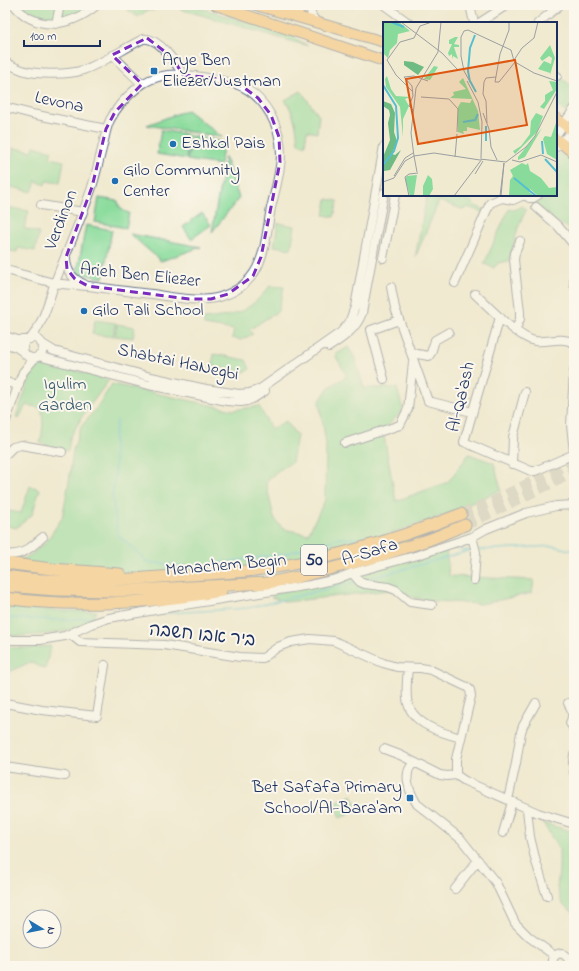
<svg xmlns="http://www.w3.org/2000/svg" width="579" height="971" viewBox="0 0 579 971" font-family="'Indie Flower','Playpen Sans Hebrew',sans-serif">
  <rect width="100%" height="100%" fill="#fbf7ec"/>
  <filter id="ink" filterUnits="userSpaceOnUse"><feTurbulence type="fractalNoise" baseFrequency=".025" numOctaves="2"/><feDisplacementMap in="SourceGraphic" scale="8" xChannelSelector="R" yChannelSelector="G"/><feConvolveMatrix kernelMatrix="1 2 1 2 8 2 1 2 1" color-interpolation-filters="sRGB"/></filter>
  <filter id="wash" filterUnits="userSpaceOnUse"><feTurbulence type="fractalNoise" baseFrequency=".012" numOctaves="4" result="noise"/><feDisplacementMap in="SourceGraphic" scale="16" xChannelSelector="R" yChannelSelector="G"/><feGaussianBlur stdDeviation="0.9" result="paint"/><feColorMatrix in="noise" values="0 0 0 0 0 0 0 0 0 0 0 0 0 0 0 0 0 1.4 0 .05"/><feComposite in="paint" operator="in"/></filter>
  <g filter="url(#wash)">
    <rect width="100%" height="100%" fill="#f0ead0"/>
    <path fill="#89db9b" stroke="#52857c" d="M20 5H95C91 8 87 13 82 15 62 22 35 24 20 5Z
      M121 5H156L153 11 148 10 138 17Z
      M166 5H191L290 35 308 46Z
      M560 77 574 88V103L567 113 556 105V81Z
      M301 91 319 116 317 133 307 131 305 145 298 143C297 127 294 113 285 100Z
      M187 110 222 137 147 125Z
      M161 130 190 135 186 159 157 154Z
      M192 136 224 142 220 165 187 160Z
      M34 146 52 151 50 158 64 161 60 183 46 181 45 185 36 181 32 192 12 187 8 198 5 197V153L13 155V148L32 151Z
      M559 154H565L574 159V235L564 225 555 221 535 203 541 200 543 195H556V155Z
      M225 157 239 198 212 232Z
      M427 195 441 197 442 195H455L474 203 473 205 485 210 484 213 467 207 465 210 439 201 415 258Z
      M99 198 118 201C119 208 122 211 129 213L126 228 95 222Z
      M327 199 338 201 334 217 324 215Z
      M523 206 526 210 518 228 509 261 498 263 494 268 484 264 509 209 513 210Z
      M7 207 29 211 24 228 39 233 35 251 18 248 17 252 10 251 8 258 5 257V215Z
      M202 213 211 225 191 239 183 227Z
      M278 223 295 226 291 249 274 246Z
      M86 225 112 230 103 278 77 273Z
      M130 234 201 247 161 261Z
      M270 286 284 287 278 311 249 330 253 334 241 340 232 338 234 330 204 325V319C238 315 247 313 270 286Z
      M95 320 116 323 113 337 92 334Z
      M117 324 135 327 133 338 115 336Z
      M348 347 354 356 364 388H397L403 410 383 431 396 501 448 482 469 454 494 463 501 490 445 515 362 543 298 561 136 581 45 570 5 560 27 558 46 542 62 518 69 482 73 450 81 427 98 406 112 384 234 410 259 406 271 429 286 421 297 436 292 462 276 472 266 483 274 518 283 529 308 534 325 500 326 443 319 402 329 387 347 376 335 355Z
      M214 354 246 360 250 369 245 372 212 366Z
      M45 362 109 380 83 415 70 438 68 451 40 443C43 431 44 420 41 408L26 405 19 418 16 417 34 367 39 363Z
      M30 486 40 489 32 515 16 528 5 525 9 511 21 513Z
      M446 549 449 576 534 580 532 593 481 604 434 601 410 597 391 590 286 602 271 597 275 593Z
      M5 607 64 611H97C94 614 91 620 87 622 68 635 30 636 7 636H5Z
      M51 646 45 669 30 662 5 674V647L29 648Z
      M352 795 359 810 340 818 334 803Z
      M543 823 574 832V913L562 904 557 888 559 870V849Z"/>
    <g fill="none" stroke-linecap="round" stroke-linejoin="round">
      <path stroke="#55bfd1" stroke-width="1.5" d="M117 421 114 437 115 474 112 497 118 535 147 562 191 567 284 554 341 538 369 540
        M448 548 472 551
        M478 550 553 546 574 551
        M365 580 469 551
        M155 614 248 608 356 582
        M5 618 61 620 99 617"/>
    </g>
  </g>
  <g filter="url(#ink)">
    <g fill="none" stroke-linecap="round" stroke-linejoin="round">
      <path stroke="#c5c5b9" stroke-width="11" stroke-dasharray="11 5.5" stroke-linecap="butt" d="M461 514 492 502 574 461
        M465 525 574 472"/>
      <defs>
        <path id="minor" d="M14 5C37 33 72 26 97 5
          M312 5C309 13 312 18 318 23
          M384 5 409 23
          M470 5 474 23
          M290 15 308 5
          M479 23 507 5
          M538 23 560 5
          M56 24 60 5
          M112 55 142 84
          M5 62C10 65 16 68 22 70 35 75 70 75 83 70 103 63 123 49 143 39 158 36 176 63 183 75
          M556 75 557 76
          M5 107 32 114 106 129
          M556 135 574 109
          M556 147 574 130
          M526 195 529 198H533L538 195
          M502 198 513 200 524 195
          M41 205 83 212
          M536 207 558 226 574 245
          M66 258C66 270 72 279 84 284
          M383 258 395 195
          M574 266V285
          M10 271C25 275 40 280 55 283 66 285 78 285 89 286 110 289 131 292 152 294 172 297 200 303 220 297 265 283 264 247 271 208 275 191 281 172 281 154 281 127 266 99 243 87 230 81 215 79 202 77 179 73 156 72 137 88 127 96 116 108 110 120 106 128 105 137 103 145 99 160 96 175 91 190 80 222 66 253 54 285 48 303 43 324 30 339
          M455 283 490 203 502 198 501 195
          M391 287 395 308 428 401 472 412
          M475 294C488 306 518 338 535 341 549 343 559 336 574 343
          M500 317 464 442 531 471H535L574 454
          M515 331 520 319V312L514 260 515 253 520 241
          M5 336 18 340H27
          M23 348a10 10 0 1 1 20 0a10 10 0 1 1-20 0Z
          M41 343 54 351 151 377 206 389 239 394 250 393 260 389 341 332 349 323 355 307 384 146
          M5 344 16 347 23 352
          M329 347C343 338 356 329 362 313L384 193
          M411 353 429 356 431 353 435 340 449 332
          M38 356 149 385 227 401 241 402 247 401 254 398 265 391
          M574 371 571 425 574 452
          M384 379 371 330 399 320
          M5 382 19 385
          M5 423 23 372 35 358
          M345 443 400 425 408 409 413 362
          M5 455 13 447 21 445 62 452
          M512 464 513 437 525 392
          M472 537 476 552 474 580
          M5 554C23 557 31 547 43 537
          M352 573 360 582 365 584 388 587 396 590 410 602 432 605
          M70 634 80 642 164 645 240 657 263 658 278 647 291 642 310 639 334 641 383 663 397 667 421 668 431 670 467 687 470 690 471 696 456 759V775
          M5 640H40L65 636 91 624 109 618 184 605 310 585 337 579 352 573 418 555 472 537 486 529 526 513 556 506 574 505
          M408 668C407 678 406 689 407 699 410 724 442 733 461 738
          M5 703 42 710 97 716 105 665
          M568 703C572 711 574 715 570 723L574 729
          M384 749 400 755 440 775 447 776 456 775
          M574 754 573 762 574 773
          M414 762C412 765 408 769 408 773 406 783 412 796 417 804L461 839 496 883 515 923 529 937 555 956
          M5 767 65 776
          M456 775 465 781 538 813 574 824
          M508 800 516 763 521 732 523 726 536 703
          M527 809 530 837 536 862 547 896
          M503 833 512 802
          M455 889 478 860
          M554 966C551 959 554 954 562 953L568 958 569 963 567 966"/>
        <path id="major" d="M216 5 384 61
          M256 5 384 42
          M556 118 574 132
          M556 139 574 153"/>
        <path id="highway" d="M5 563 52 569 120 574
          M5 576C57 584 108 581 160 577 194 574 228 574 262 569 331 560 397 539 461 514
          M5 586 56 590 117 591 267 583 298 577 376 557 431 539 465 525
          M5 598C72 608 155 603 221 591"/>
      </defs>
      <use href="#minor" stroke="#667086" stroke-width="10"/>
      <use href="#major" stroke="#667086" stroke-width="12"/>
      <use href="#highway" stroke="#667086" stroke-width="13"/>
      <use href="#minor" stroke="#fff" stroke-width="8"/>
      <use href="#major" stroke="#fabe6d" stroke-width="10"/>
      <use href="#highway" stroke="#fabe6d" stroke-width="11"/>
    </g>
  </g>
  <path d="M0 0H579V971H0ZM147 38 172 57 183 75 213 78 243 87 258 98 271 115 279 137 280 162 261 257 253 276 228 294 211 299H189L88 286 75 279 67 269 66 257 92 187 106 129 115 112 142 84 112 55Z" fill="#f0ead0" fill-opacity=".55" fill-rule="evenodd"/>
  <path fill="none" stroke="#7b2cbf" stroke-width="3" stroke-dasharray="8 5" stroke-linejoin="round" d="M147 38 172 57 183 75 213 78 243 87 258 98 271 115 279 137 280 162 261 257 253 276 228 294 211 299H189L88 286 75 279 67 269 66 257 92 187 106 129 115 112 142 84 112 55Z"/>
  <g fill="#1f6fb2" stroke="#fbf7ec" stroke-width="1.5">
    <rect x="150" y="67" width="8" height="8" rx="2"/>
    <circle cx="173" cy="144" r="4"/>
    <circle cx="115" cy="181" r="4"/>
    <circle cx="84" cy="311" r="4"/>
    <rect x="406" y="794" width="8" height="8" rx="2"/>
  </g>
  <g text-anchor="middle" dominant-baseline="central" stroke-width="4" stroke-linejoin="round" paint-order="stroke">
    <rect fill="#fbf7ec" stroke="#5e6b89" stroke-width="1" x="301" y="545" width="26" height="30" rx="3"/>
    <g font-size="17" font-weight="bold" fill="#1b2f5e">
      <text x="314" y="560">50</text>
    </g>
    <g font-size="18" fill="#1b2f5e" stroke="#fbf7ec" text-anchor="start">
      <text x="162" y="61">Arye Ben<tspan x="162" dy="21">Eliezer/Justman</tspan></text>
      <text x="181" y="144">Eshkol Pais</text>
      <text x="123" y="171">Gilo Community<tspan x="123" dy="21">Center</tspan></text>
      <text x="92" y="311">Gilo Tali School</text>
      <text x="402" y="788" text-anchor="end">Bet Safafa Primary<tspan x="402" dy="21">School/Al-Bara'am</tspan></text>
    </g>
    <g font-size="18" fill="#1b2f5e" stroke="#fbf7ec">
      <text transform="translate(59 103) rotate(12)">Levona</text>
      <text transform="translate(62 220) rotate(-69)">Verdinon</text>
      <text transform="translate(140 276) rotate(6)">Arieh Ben Eliezer</text>
      <text transform="translate(178 363) rotate(12)">Shabtai HaNegbi</text>
      <text transform="translate(462 397) rotate(-77)">Al-Qa'ash</text>
      <text transform="translate(370 553) rotate(-17)">A-Safa</text>
      <text transform="translate(226 566) rotate(-5)">Menachem Begin</text>
      <text transform="translate(202 636) rotate(6)">ביר אבו חשבה</text>
    </g>
    <g font-size="18" fill="#365a6d" stroke="#fbf7ec">
      <text x="65" y="385">Igulim<tspan x="65" dy="21">Garden</tspan></text>
    </g>
  </g>
  <g transform="translate(383 22)">
    <rect width="174" height="174" fill="#f0ead0"/>
    <path d="M0 0H16L27 9 15 12 14 21 7 28 5 36 0 31ZM72 15H75L71 22 76 23V25H71L75 37 70 34 69 37V32L66 34 65 31 69 22H66V18ZM167 23 172 36 167 53V51L155 47 161 39 168 42 169 36 166 34 159 39 157 36ZM51 44 55 45 47 58 41 57ZM4 54 8 67 13 74 27 75 22 77 26 84 20 97V115L17 85 3 65 2 57ZM80 56 95 89 97 108 84 105V109H80L81 112 75 110V85L78 80 87 81 89 77 67 76 71 73 70 70 83 67 76 60ZM166 59 174 60V67L161 87 157 85 162 79V73L170 68ZM153 91 160 94 154 110 132 132 130 129 138 124 147 112 148 99ZM174 98V138L164 132 160 117 162 114 168 115ZM159 106 142 135 135 138V135ZM139 141 143 143 145 141 147 149 158 156 166 166 174 165V174H155L147 167 146 170 151 174H126L127 158 130 154 127 148ZM34 153 31 173H40V164L45 153 49 157 50 167 46 174H27L22 157 24 154Z" fill="#89db9b"/>
    <path d="M21 39 30 40 41 45 35 53 21 43ZM0 79 8 82 12 91 11 110 14 119 9 132 12 133 18 128 7 148 1 149 0 135 7 118 5 101 7 93 6 88 0 84Z" fill="#6ebb83"/>
    <path fill="none" stroke="#55bfd1" stroke-width="2" d="M8 0 21 5M87 59 93 70M87 60 85 49 87 26 92 13M0 63 13 84 15 116 11 129 0 143M80 100 92 98 95 92M103 104V119M159 119 160 132M162 137 174 150M131 156 153 174"/>
    <path fill="none" stroke="#9b9fa2" stroke-width="1" d="M18 0 59 31 74 47M58 0 55 30 33 66 28 111 31 134 51 131 97 138M126 0V8L117 32 112 60H116L132 40M85 8 81 9 78 15V34L81 49 86 58M85 8 128 28 131 39M131 38 139 26 151 16 155 0M132 40 151 51 174 59M84 59 95 80 99 100 98 136M29 69 13 53 4 38 17 20 31 16 37 4 49 0M38 75 66 77 75 87 74 110M31 89 26 84 30 74 29 64 21 55 31 54 45 59M100 91 106 107 108 125 114 138M104 101 103 79 100 72 101 60 103 56 113 55M72 135 74 112M97 137 123 140 143 125 152 114 174 70M129 138 137 140 158 133 174 140M92 152 100 139M11 154 22 136 30 131M0 160 11 156 22 139 31 134 34 150M26 174 22 155 26 152 35 151M71 174 99 137M117 174 121 141 118 174"/>
    <path fill="#de5710" fill-opacity="0.15" stroke="#de5710" stroke-width="2" d="M132 38 144 103 35 122 23 57Z"/>
    <rect width="174" height="174" fill="none" stroke="#1b2f5e" stroke-width="2"/>
  </g>
  <rect width="579" height="971" fill="none" stroke="#fbf7ec" stroke-width="20"/>
  <g transform="translate(42 929) rotate(100)"><circle r="19" fill="#fbf7ec" stroke="#a1a7b3"/>
  <path d="M0-3L7 15L0 10L-7 15Z" fill="#1f6fb2"/>
  <text y="-6" font-size="11" font-weight="bold" text-anchor="middle" fill="#1b2f5e">N</text>
  </g>
  <path d="M24 40v6h76v-6" fill="none" stroke="#1b2f5e" stroke-width="2"/>
  <text x="30" y="40" font-size="12" fill="#1b2f5e" stroke="#fbf7ec" stroke-width="3" paint-order="stroke">100 m</text>
</svg>
